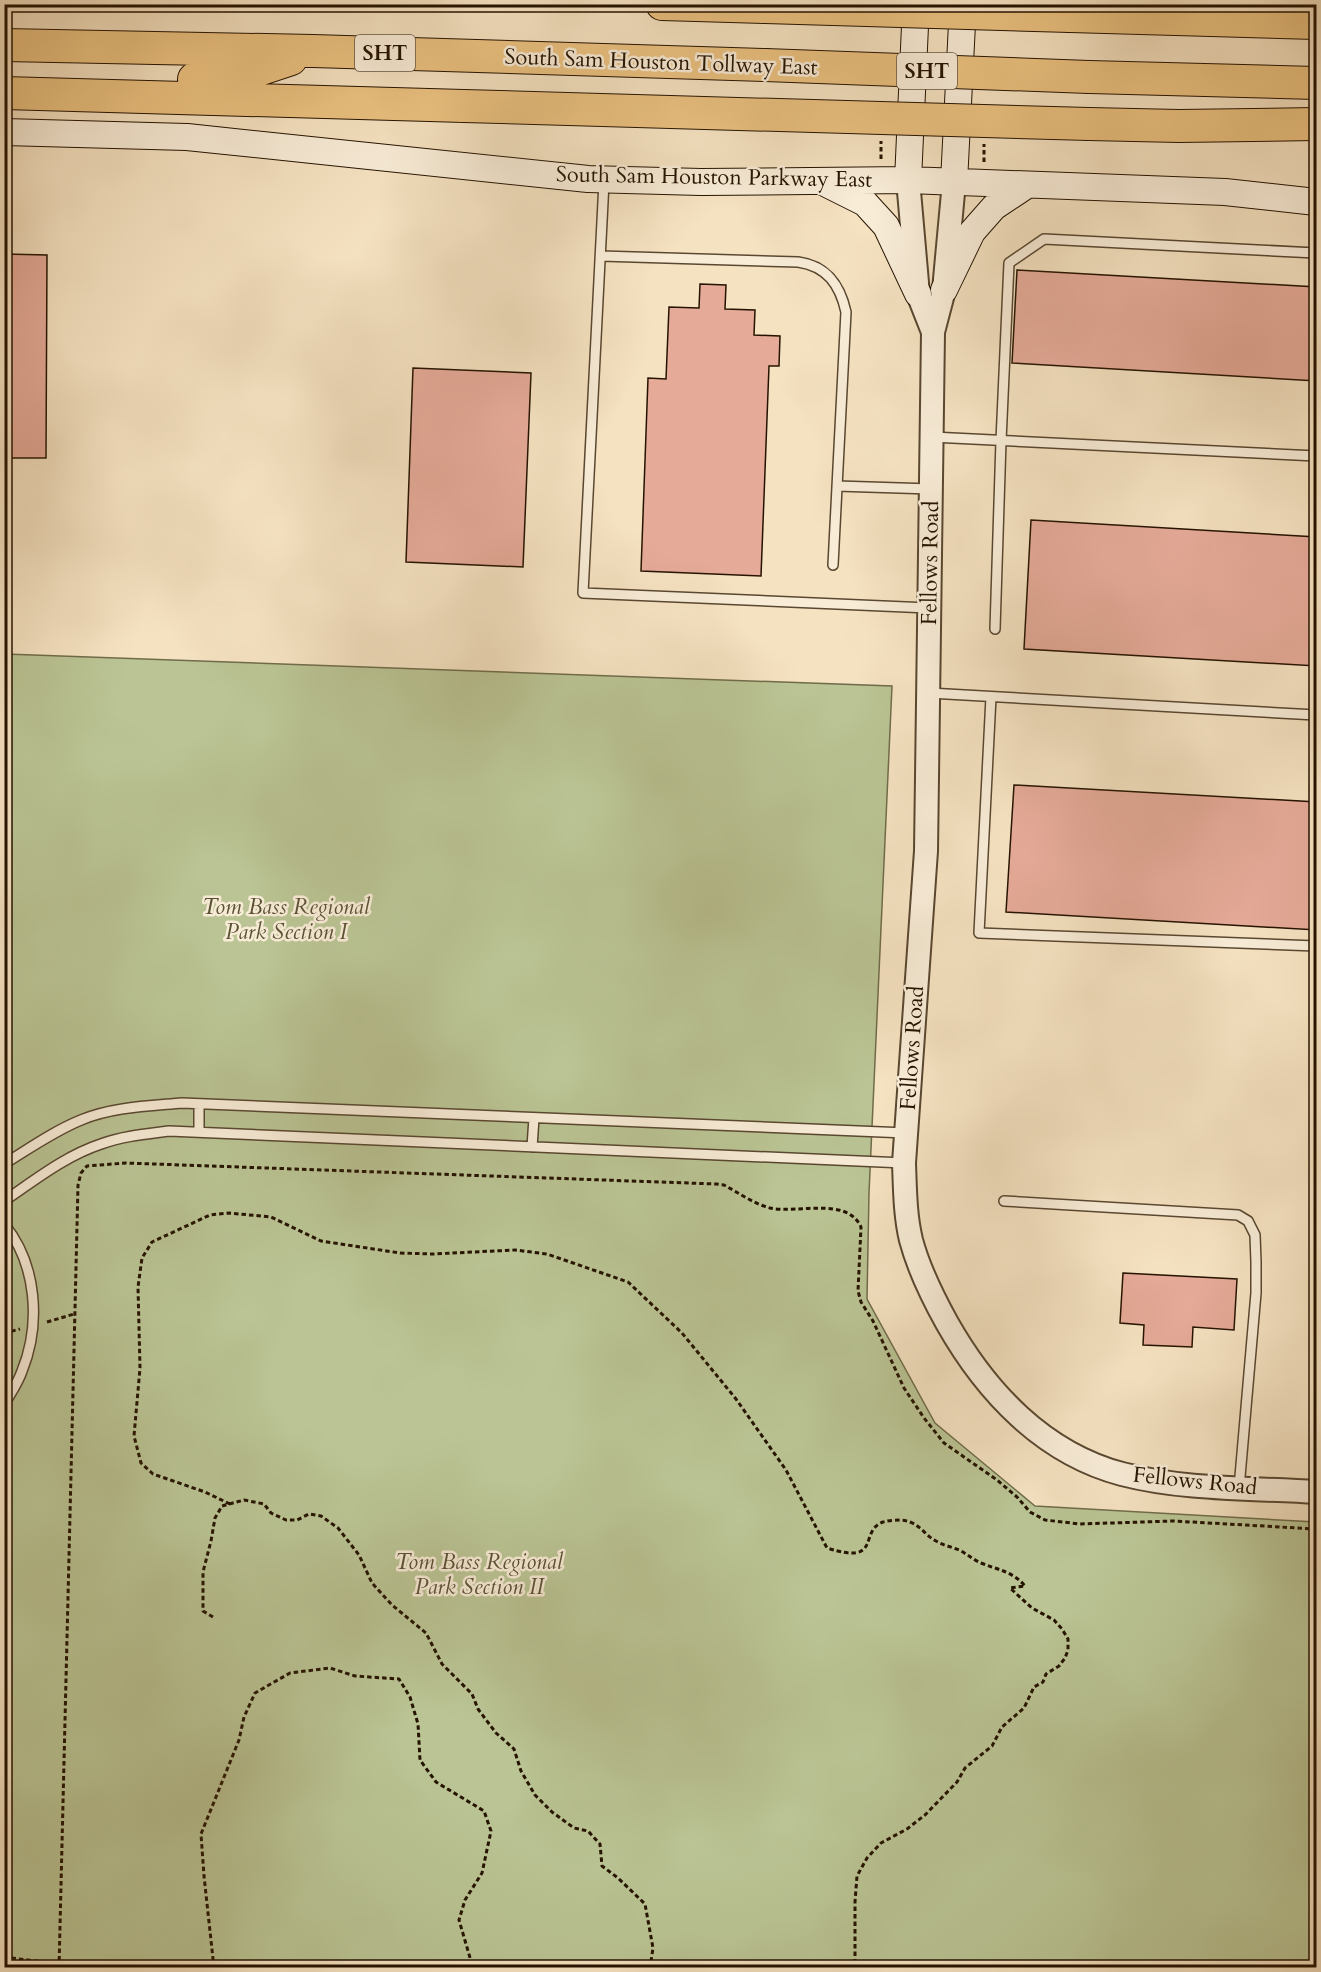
<svg xmlns="http://www.w3.org/2000/svg" width="1321" height="1972" viewBox="0 0 1321 1972" font-family="Cardo,serif">
  <rect width="100%" height="100%" fill="#f5e2c1"/>
  <filter id="stains"><feTurbulence type="fractalNoise" baseFrequency=".00333" numOctaves="4"/><feColorMatrix values="0 0 0 0 .2 0 0 0 0 .09 0 0 0 0 .02 0 0 0 .5 -.17"/></filter>
  <radialGradient id="worn" r=".72"><stop offset=".6" stop-color="#630" stop-opacity="0"/><stop offset="1" stop-color="#630" stop-opacity=".3"/></radialGradient>
  <path fill="#bac494" stroke="#706c4a" stroke-width="1.5" d="M5 654 892 686 869 1193 867 1299 935 1423 1035 1506 1316 1522V1967L5 1968Z"/>
  <path fill="#e5aa98" stroke="#251300" stroke-width="1.5" d="M4 254 47 255 46 458H4Z
    M1017 270 1317 287V381L1012 363Z
    M700 284 726 285 725 309 755 310 754 335 780 336 779 366H769L761 576 641 571 648 378 666 379 669 307 699 308Z
    M413 368 531 373 523 567 406 562Z
    M1031 520 1317 537V666L1024 649Z
    M1014 785 1317 802V930L1006 912Z
    M1123 1273 1237 1279 1234 1330 1193 1327 1192 1347 1143 1345 1144 1325 1120 1323Z"/>
  <g fill="none" stroke-linecap="round" stroke-linejoin="round">
    <defs>
      <path id="service" d="M604 182 583 593 929 608
        M601 256 798 262C827 266 840 285 846 312L833 565
        M932 437 1316 456
        M837 486 931 489
        M995 629 1001 441 1009 263 1044 239 1316 253
        M929 693 1316 715
        M991 697 979 933 1316 946
        M199 1132V1104
        M532 1147 534 1118
        M4 1164C30 1148 54 1131 81 1120 112 1107 149 1106 182 1103L906 1133
        M4 1201C35 1180 65 1156 101 1144 123 1136 146 1134 169 1131L904 1163
        M1004 1201 1238 1215 1248 1221 1255 1235 1256 1262V1293L1239 1488
        M4 1224C37 1264 41 1324 22 1371 18 1383 10 1394 4 1405"/>
      <path id="tertiary" d="M908 180 918 294 933 332
        M954 182 944 290 933 332 926 851 904 1163C905 1189 905 1215 911 1240 919 1270 932 1296 947 1323 986 1392 1043 1453 1122 1474 1184 1490 1252 1488 1316 1492"/>
      <path id="secondary" d="M4 132 187 137 588 179 701 182 908 180 1225 192 1316 202
        M908 180 916 4
        M954 182 963 4
        M825 183 865 203 886 226 918 294
        M944 290 972 232 994 207 1027 185"/>
      <path id="motorway" d="M662 4 765 7
        M1070 16 1316 23
        M4 45 313 51 765 65
        M1089 77 1316 83
        M194 79 234 78 291 59
        M4 93 464 106
        M1089 124 1179 126 1316 124"/>
    </defs>
    <use href="#service" stroke="#594730" stroke-width="12"/>
    <use href="#tertiary" stroke="#594730" stroke-width="26"/>
    <use href="#secondary" stroke="#251300" stroke-width="28"/>
    <use href="#motorway" stroke="#251300" stroke-width="34"/>
    <path stroke="#251300" stroke-width="3" stroke-dasharray="4.5 3" stroke-linecap="butt" d="M881 159V141
      M984 162V144
      M47 1322 74 1314
      M4 1333 20 1329
      M230 1504 205 1492 153 1474 141 1463 134 1436 140 1368 138 1287 142 1258 152 1242 210 1215 229 1213 271 1217 321 1241 400 1253 432 1254 515 1250 547 1254 628 1282 682 1333 736 1399 786 1470 827 1548C883 1566 858 1531 883 1522 891 1520 902 1519 910 1522 921 1526 926 1536 936 1541 944 1546 953 1547 961 1551 968 1555 974 1560 981 1563 998 1570 1012 1571 1025 1586L1010 1588 1032 1608 1054 1620 1062 1629 1068 1639V1650L1065 1658 1059 1666 1046 1674 1043 1682 1034 1687 1024 1708 1002 1727 992 1746 965 1768 957 1782 925 1815 907 1829 881 1843 867 1858 857 1876 855 1902V1968
      M213 1617 203 1611V1572L211 1541 215 1518 222 1506 244 1500 264 1504 271 1513 286 1520H297L309 1514 321 1516 338 1528 359 1555 372 1583 392 1605 426 1633 442 1664 472 1694 478 1709 496 1733 514 1749 521 1771 535 1795 552 1812 574 1828 588 1831 600 1844 602 1866 618 1878 645 1904 653 1948 650 1968
      M4 1957 59 1964
      M59 1968 78 1185 81 1173 87 1166 126 1163 716 1184 724 1185C739 1193 754 1204 770 1208 797 1214 847 1196 861 1227L858 1291 861 1302 873 1321 904 1388 924 1418 944 1443 997 1480 1017 1497 1030 1512 1045 1520 1080 1524 1173 1521 1316 1529
      M214 1968 204 1876 201 1834 239 1740 244 1717 255 1693 290 1673 330 1668 355 1676 399 1679 410 1697 418 1724 420 1760 436 1782 484 1811 491 1831 482 1873 465 1900 459 1920 473 1968"/>
    <use href="#service" stroke="#f8ecd7" stroke-width="9"/>
    <use href="#tertiary" stroke="#f8ecd7" stroke-width="22"/>
    <use href="#secondary" stroke="#f8ecd7" stroke-width="26"/>
    <use href="#motorway" stroke="#eac180" stroke-width="32"/>
    <defs>
      <path id="motorway-bridge" d="M765 7 1070 16
        M765 65 1089 77
        M464 106 1089 124"/>
    </defs>
    <use href="#motorway-bridge" stroke="#251300" stroke-width="34" stroke-linecap="butt"/>
    <use href="#motorway-bridge" stroke="#eac180" stroke-width="32"/>
  </g>
  <g text-anchor="middle" dominant-baseline="central" stroke-width="5" stroke-linejoin="round" paint-order="stroke">
    <g fill="#f8ecd7" stroke="#645440" stroke-width="1.5">
      <rect x="355" y="35" width="60" height="36" rx="4.5"/>
      <rect x="897" y="53" width="60" height="36" rx="4.5"/>
    </g>
    <g font-size="21" font-weight="bold" fill="#251300">
      <text x="385" y="53">SHT</text>
      <text x="927" y="71">SHT</text>
    </g>
    <g font-size="22" fill="#251300" stroke="#f8ecd7">
      <text transform="translate(661 62) rotate(2)">South Sam Houston Tollway East</text>
      <text transform="translate(714 177) rotate(1)">South Sam Houston Parkway East</text>
      <text transform="translate(930 563) rotate(-89)">Fellows Road</text>
      <text transform="translate(912 1048) rotate(-86)">Fellows Road</text>
      <text transform="translate(1195 1481) rotate(6)">Fellows Road</text>
    </g>
    <g font-size="22" font-style="italic" fill="#595134" stroke="#f8ecd7">
      <text x="286" y="907">Tom Bass Regional<tspan x="286" dy="25">Park Section I</tspan></text>
      <text x="479" y="1562">Tom Bass Regional<tspan x="479" dy="25">Park Section II</tspan></text>
    </g>
  </g>
  <rect width="1321" height="1972" fill="none" stroke="#f5e2c1" stroke-width="24"/>
  <rect x="6" y="6" width="1309" height="1960" fill="none" stroke="#251300" stroke-width="3"/>
  <rect x="12" y="12" width="1297" height="1948" fill="none" stroke="#251300" stroke-width="1.5"/>
  <rect width="100%" height="100%" filter="url(#stains)"/>
  <rect width="100%" height="100%" fill="url(#worn)"/>
</svg>
